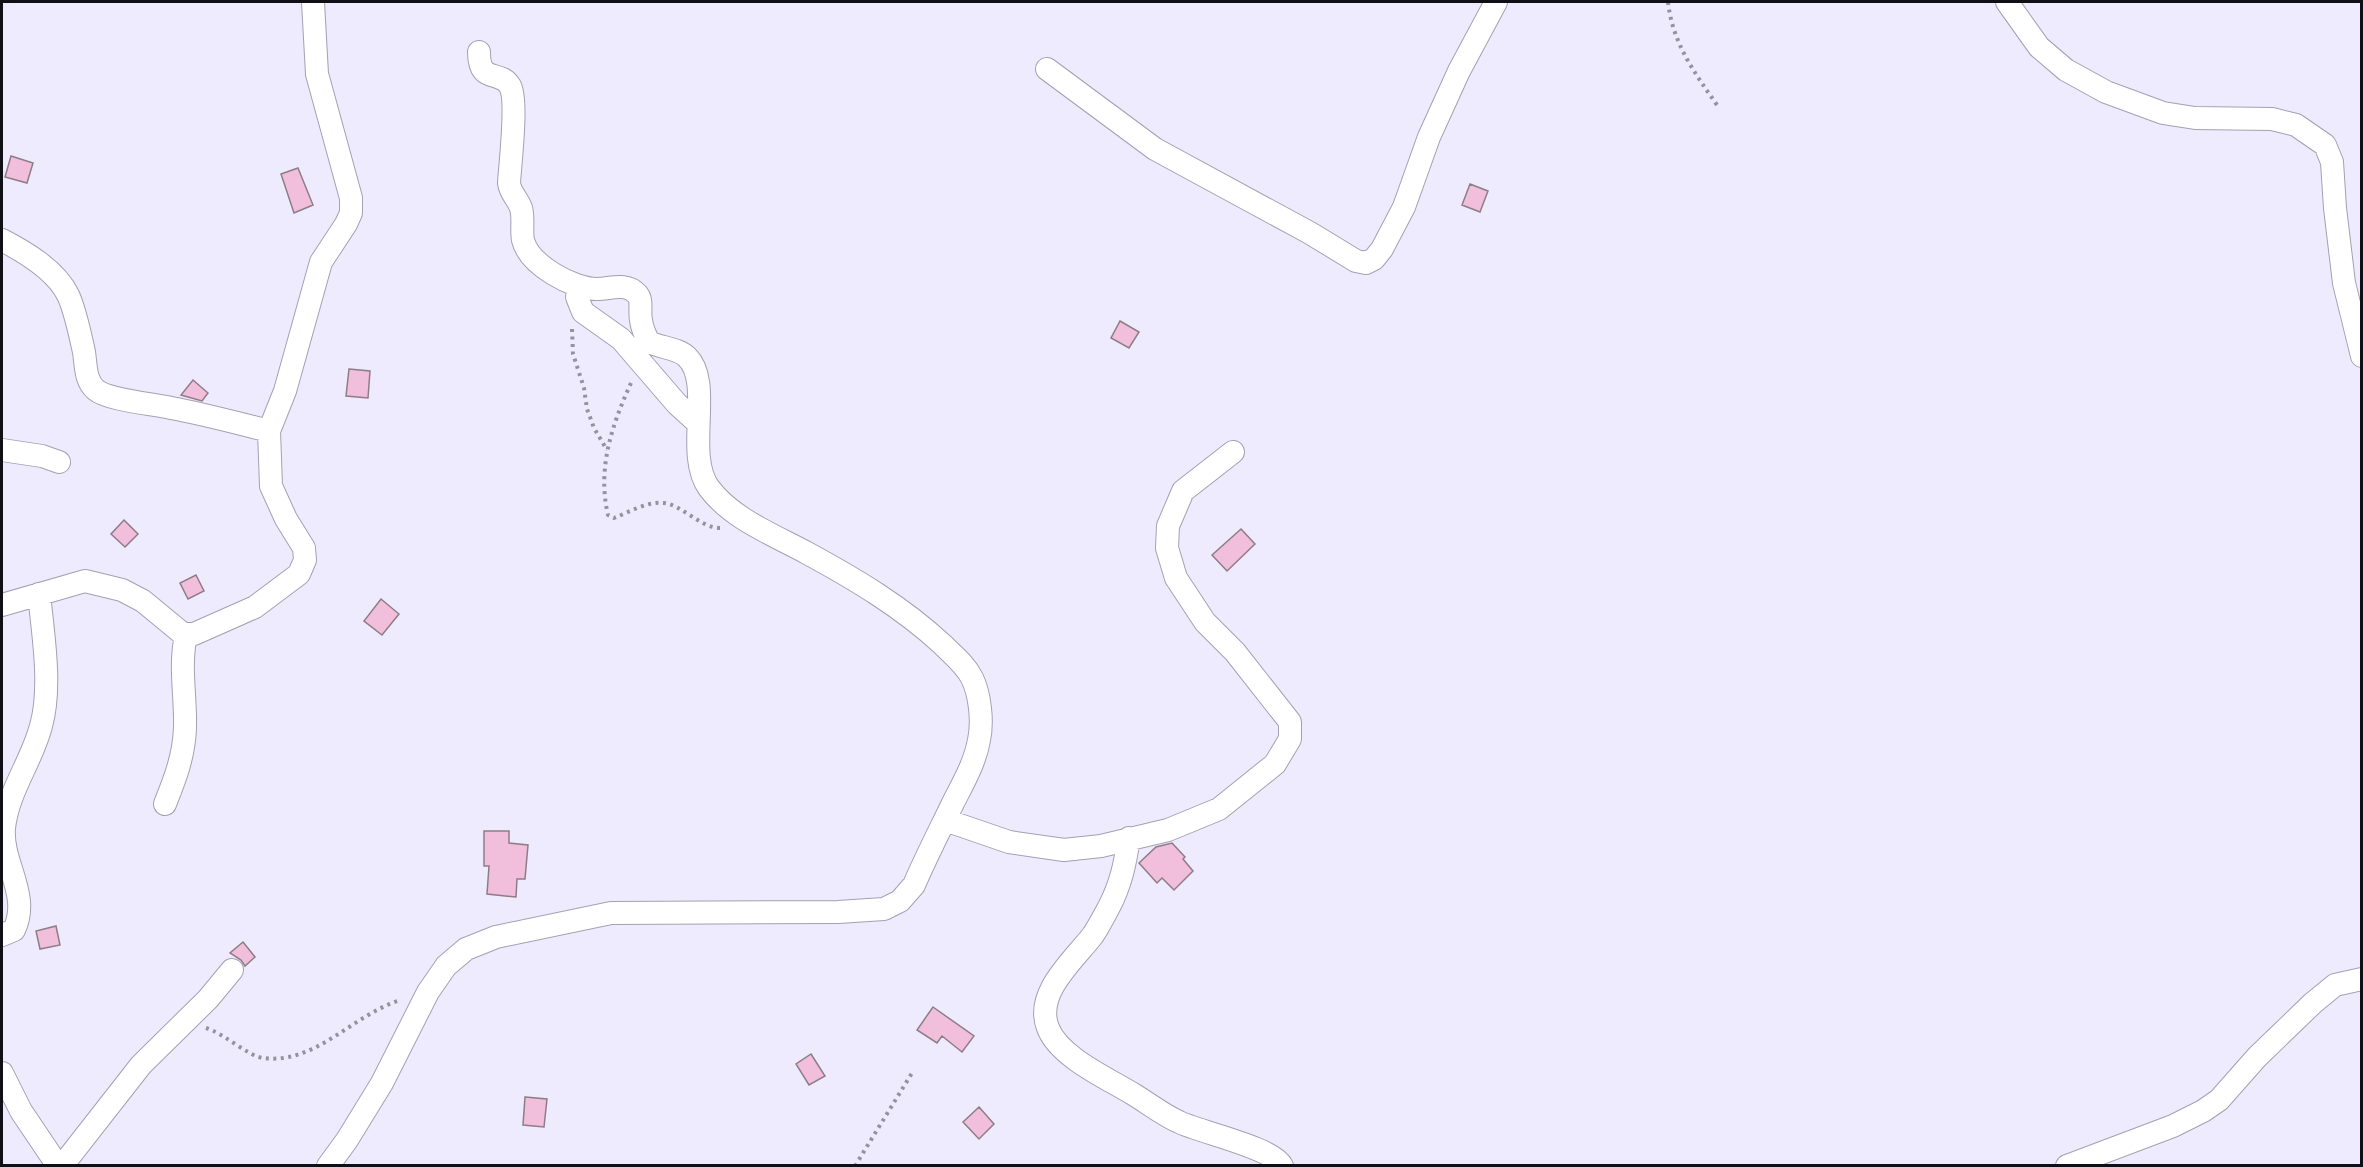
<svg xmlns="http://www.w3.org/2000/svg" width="2363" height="1167" viewBox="0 0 2363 1167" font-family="'Fira Sans',sans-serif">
  <rect width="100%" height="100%" fill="#efebfe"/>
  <path fill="#f1bedb" stroke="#8e7d86" stroke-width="1.5" d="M11 156 33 163 27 183 5 177Z
    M298 168 313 205 294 213 281 174Z
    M1470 184 1488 191 1480 212 1462 205Z
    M1120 321 1139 332 1129 348 1111 338Z
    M349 369 370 371 368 398 346 396Z
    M193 380 208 393 202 401 181 395Z
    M124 520 138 534 125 547 111 534Z
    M1241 529 1255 544 1227 571 1212 555Z
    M196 575 204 591 188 599 180 583Z
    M381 599 399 614 382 635 364 621Z
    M484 831H509V843L528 845 525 879H517L516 897 487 894 489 866H484Z
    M1172 843 1185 857 1183 859 1193 871 1174 890 1162 878 1157 883 1139 863 1156 847Z
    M56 926 60 945 40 949 36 931Z
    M243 942 255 957 245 966 241 960 230 953Z
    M933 1007 974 1036 962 1052 942 1036 937 1043 917 1030Z
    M811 1054 825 1076 809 1085 796 1064Z
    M525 1097 547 1099 544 1127 523 1125Z
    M979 1107 994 1124 979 1139 963 1122Z"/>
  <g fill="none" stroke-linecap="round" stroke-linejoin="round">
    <defs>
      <path id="minor" d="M2007 2 2039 47 2066 70 2106 92 2163 113 2195 118 2272 119 2296 125 2325 145 2332 162 2335 208 2344 283 2362 356
        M1047 69 1155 149 1310 233 1356 261 1366 263 1374 259 1382 249 1404 207 1429 137 1459 71 1496 2
        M2 240C25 252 56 270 68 295 74 307 81 338 84 352 86 365 85 381 96 390 108 400 154 404 171 408 204 414 237 423 269 431
        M580 287 577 297 583 312 621 339 677 404 698 423
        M2 450 42 456 59 462
        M2 605 85 581 122 590 143 601 183 634H194L255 607 299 574 305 560 304 548 286 519 271 486 269 431 285 391 321 262 346 224 351 213V198L317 74 313 2
        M165 804C175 779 184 756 185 728 186 696 179 667 186 635
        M945 820 1009 842 1064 850 1101 846 1168 830 1219 809 1275 764 1290 739V722L1235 652 1205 622 1176 578 1167 548 1168 526 1183 491 1233 452
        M1129 838C1125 864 1121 884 1109 907 1104 916 1099 926 1093 935 1074 960 1034 993 1048 1028 1059 1057 1107 1078 1133 1094 1148 1103 1163 1115 1179 1122 1202 1133 1272 1147 1282 1166
        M2 935 14 930C31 895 1 863 4 828 8 791 32 761 41 726 52 687 43 634 39 594
        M2 1073 21 1111 58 1166
        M62 1166 141 1065 208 999 232 970
        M328 1166 347 1140 382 1083 428 992 446 966 466 949 496 937 611 913 838 912 884 909 900 901 914 885C926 857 940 830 953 803 963 783 975 763 979 740 983 722 980 694 972 678 965 664 953 655 942 644 902 607 855 579 807 553 774 535 732 519 709 488 684 454 714 383 687 357 678 348 661 348 649 342 645 335 642 328 641 320 639 312 643 300 637 294 626 282 610 289 597 289 573 289 529 265 523 240 521 230 524 218 521 208 518 199 510 193 509 183 510 165 518 100 510 86 500 69 479 85 479 52
        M2067 1166 2173 1126 2203 1111 2219 1100 2257 1057 2313 1003 2335 985 2362 979"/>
    </defs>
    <use href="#minor" stroke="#a4a0b2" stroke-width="24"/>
    <path stroke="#9592a0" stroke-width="4" stroke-dasharray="3 4.5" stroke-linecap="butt" d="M1668 2C1673 45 1695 73 1719 108
      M572 329 573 354 584 388 587 409 594 428 607 450
      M631 383C612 425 597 468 608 515L614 518C629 512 648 501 664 503 682 505 701 528 720 528
      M206 1028C225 1034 248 1056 263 1058 316 1065 353 1014 401 1000
      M855 1166 912 1073"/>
    <use href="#minor" stroke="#fff" stroke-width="22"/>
  </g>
  <rect width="2363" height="1167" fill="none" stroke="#100f15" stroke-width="6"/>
</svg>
